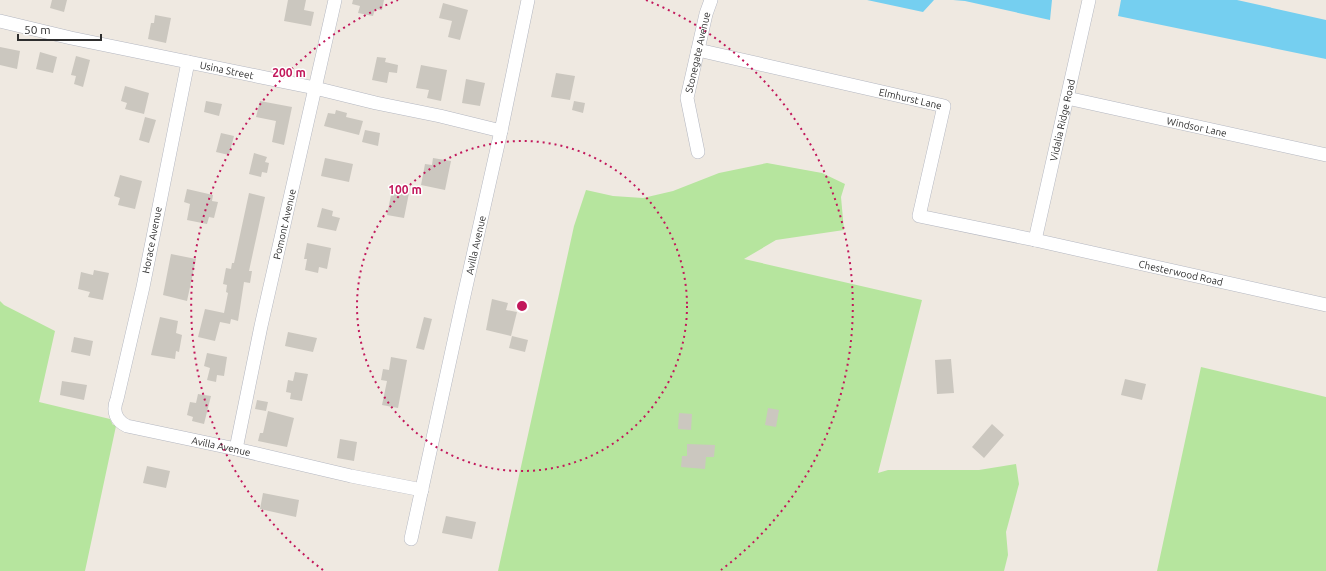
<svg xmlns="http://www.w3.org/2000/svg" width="1326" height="571" viewBox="0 0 1326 571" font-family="Ubuntu,sans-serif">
  <rect width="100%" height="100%" fill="#efe9e1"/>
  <path fill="#b6e59e" d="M767 163 822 173 845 184 841 197 844 230 776 240 744 259 922 300 878 473 888 470H979L1016 464 1019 484 1006 532 1008 555 1004 571H498L574 226 586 190 613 196 643 198 673 191 719 173Z
    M0 301 4 305 55 331 39 402 110 419 113 425 115 424 116 426 85 571H0Z
    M1201 367 1326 397V571H1157Z"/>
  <path fill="#75cff0" d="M867 0H934L923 12Z
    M953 0H1052L1050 20 965 1Z
    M1121 0H1237L1326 20V59L1118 16Z"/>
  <path fill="#cbc7bf" d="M52 0H67L64 12 50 8Z
    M288 0H306L304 10 314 12 311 26 284 21Z
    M353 0H384L382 10 375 9 373 16 358 13 360 6 352 4Z
    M443 3 468 10 460 40 448 37 452 21 439 18Z
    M155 15 171 18 166 43 148 39 151 23H154Z
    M0 47 20 51 17 69 0 65Z
    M40 52 57 57 53 73 36 69Z
    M76 56 90 60 83 87 74 84 76 76 71 75Z
    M377 57 386 58 385 62 398 65 397 73 389 72 387 83 372 80Z
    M421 65 447 70 441 101 427 98 429 90 416 88Z
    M556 73 575 76 570 100 551 97Z
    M466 79 485 83 480 106 462 103Z
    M125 86 149 93 144 114 125 109 127 103 121 101Z
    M206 101 222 104 219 116 204 112Z
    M260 101 292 107 284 145 272 142 276 121 256 117Z
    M574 101 585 103 583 113 572 110Z
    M336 110 347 113 346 117 363 121 359 135 324 126 328 113 335 114Z
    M145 117 156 120 149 143 139 140Z
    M365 130 380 133 378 146 362 142Z
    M221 133 234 136 229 155 216 152Z
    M254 153 267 157 265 162 269 163 267 173 262 172 261 177 249 174Z
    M325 158 353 164 349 182 321 176Z
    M433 158 451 161 445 190 421 185 425 164 432 165Z
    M120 175 142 181 135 209 118 205 120 198 114 196Z
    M393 185 410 188 404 218 387 215Z
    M187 189 213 195 212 201 218 202 214 218 209 217 207 224 187 220 190 204 184 202Z
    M249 193 265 197 249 271H252L250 283 244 282 238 321 231 319 230 324 220 322 215 341 198 337 205 309 224 313 228 293 226 292 227 285 223 284 226 268 231 269 232 263H234Z
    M322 208 333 211 332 216 340 218 336 231 317 227Z
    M307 243 331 248 327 269 319 267 318 273 305 270 307 259H304Z
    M171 254 196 259 187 301 163 295Z
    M94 270 109 273 103 300 88 297 90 292 78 289 81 272 93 275Z
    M492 299 508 303 506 310 517 312 511 336 486 330Z
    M160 317 178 321 176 333 182 335 179 352 176 351 175 359 151 355Z
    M424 317 432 319 424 350 416 348Z
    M288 332 317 338 313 352 285 346Z
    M512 336 528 340 525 352 509 348Z
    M74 337 93 341 90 356 71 352Z
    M207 353 227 357 224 376 217 375 216 382 207 380 210 368 204 366Z
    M391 357 407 360 398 408 382 405 387 381 381 380 383 369 389 370Z
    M951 359 954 393 937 394 935 360Z
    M295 372 308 374 302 401 290 399 291 393 286 392 288 380 293 381Z
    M1125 379 1146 384 1142 400 1121 395Z
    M62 381 87 385 84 400 60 395Z
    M198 394 211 396 204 424 192 421 193 417 187 415 190 402 196 403Z
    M257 400 268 402 266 411 255 409Z
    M768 408 779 410 776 427 765 425Z
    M268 411 294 418 287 447 258 441 260 433H263Z
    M679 413 692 414 691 430 678 429Z
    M992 424 1004 435 984 458 972 447Z
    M340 439 357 442 354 461 337 458Z
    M687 444 715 445 714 457H706L705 469 681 467 682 456H687Z
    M147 466 170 471 166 488 143 483Z
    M263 493 299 500 296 517 260 509Z
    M446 516 476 522 472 539 442 533Z"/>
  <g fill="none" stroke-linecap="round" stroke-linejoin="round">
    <defs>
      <g id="minor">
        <path id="s1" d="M0 21 71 38 315 88 376 103 440 116 501 131"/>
        <path id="s2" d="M698 50 944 106 919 216 1035 240 1326 305"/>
        <path id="s3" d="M188 62 143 287 117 399C112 411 116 421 127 426L236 449 351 476 422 490"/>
        <path id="s4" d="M1067 98 1326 155"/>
        <path id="s5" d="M698 152 687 98 706 14 711 0"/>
        <path id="s6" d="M1035 240 1089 0"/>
        <path id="s7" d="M236 449 261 326 335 0"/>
        <path id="s8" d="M411 539 461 309 501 131 528 0"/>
      </g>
    </defs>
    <use href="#minor" stroke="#b4b7c1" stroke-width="14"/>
    <use href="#minor" stroke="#fff" stroke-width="13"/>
  </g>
  <g fill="none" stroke="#c2185b" stroke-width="2" stroke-dasharray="2 4">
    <circle cx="522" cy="306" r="165"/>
    <path d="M323 570A330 330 0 0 1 398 0M646 0A330 330 0 0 1 721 570"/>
  </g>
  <g text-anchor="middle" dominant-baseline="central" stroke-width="3" stroke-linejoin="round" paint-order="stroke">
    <g font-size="10" fill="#2e2e2e" stroke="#fff">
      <text stroke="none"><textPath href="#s5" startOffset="102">Stonegate Avenue</textPath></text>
      <text stroke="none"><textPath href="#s1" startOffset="232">Usina Street</textPath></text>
      <text stroke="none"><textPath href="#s2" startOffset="218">Elmhurst Lane</textPath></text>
      <text stroke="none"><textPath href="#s6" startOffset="123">Vidalia Ridge Road</textPath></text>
      <text stroke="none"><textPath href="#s4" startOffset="133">Windsor Lane</textPath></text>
      <text stroke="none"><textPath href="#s7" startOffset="230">Pomont Avenue</textPath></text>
      <text transform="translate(152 240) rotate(-79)">Horace Avenue</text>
      <text stroke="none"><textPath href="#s8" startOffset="301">Avilla Avenue</textPath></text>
      <text stroke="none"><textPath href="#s2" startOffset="633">Chesterwood Road</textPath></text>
      <text stroke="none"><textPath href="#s3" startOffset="473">Avilla Avenue</textPath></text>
    </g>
  </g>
  <circle cx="522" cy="306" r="6" fill="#c2185b" stroke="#fff" stroke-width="2"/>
  <g font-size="12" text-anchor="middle" font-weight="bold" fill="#c2185b" stroke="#fff" stroke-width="3" stroke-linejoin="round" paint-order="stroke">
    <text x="289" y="77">200 m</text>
    <text x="405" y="194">100 m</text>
  </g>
  <path d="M18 34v6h83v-6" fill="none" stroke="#2e2e2e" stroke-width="2"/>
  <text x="24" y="34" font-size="12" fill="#2e2e2e" stroke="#ffffff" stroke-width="3" paint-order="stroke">50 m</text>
</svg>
